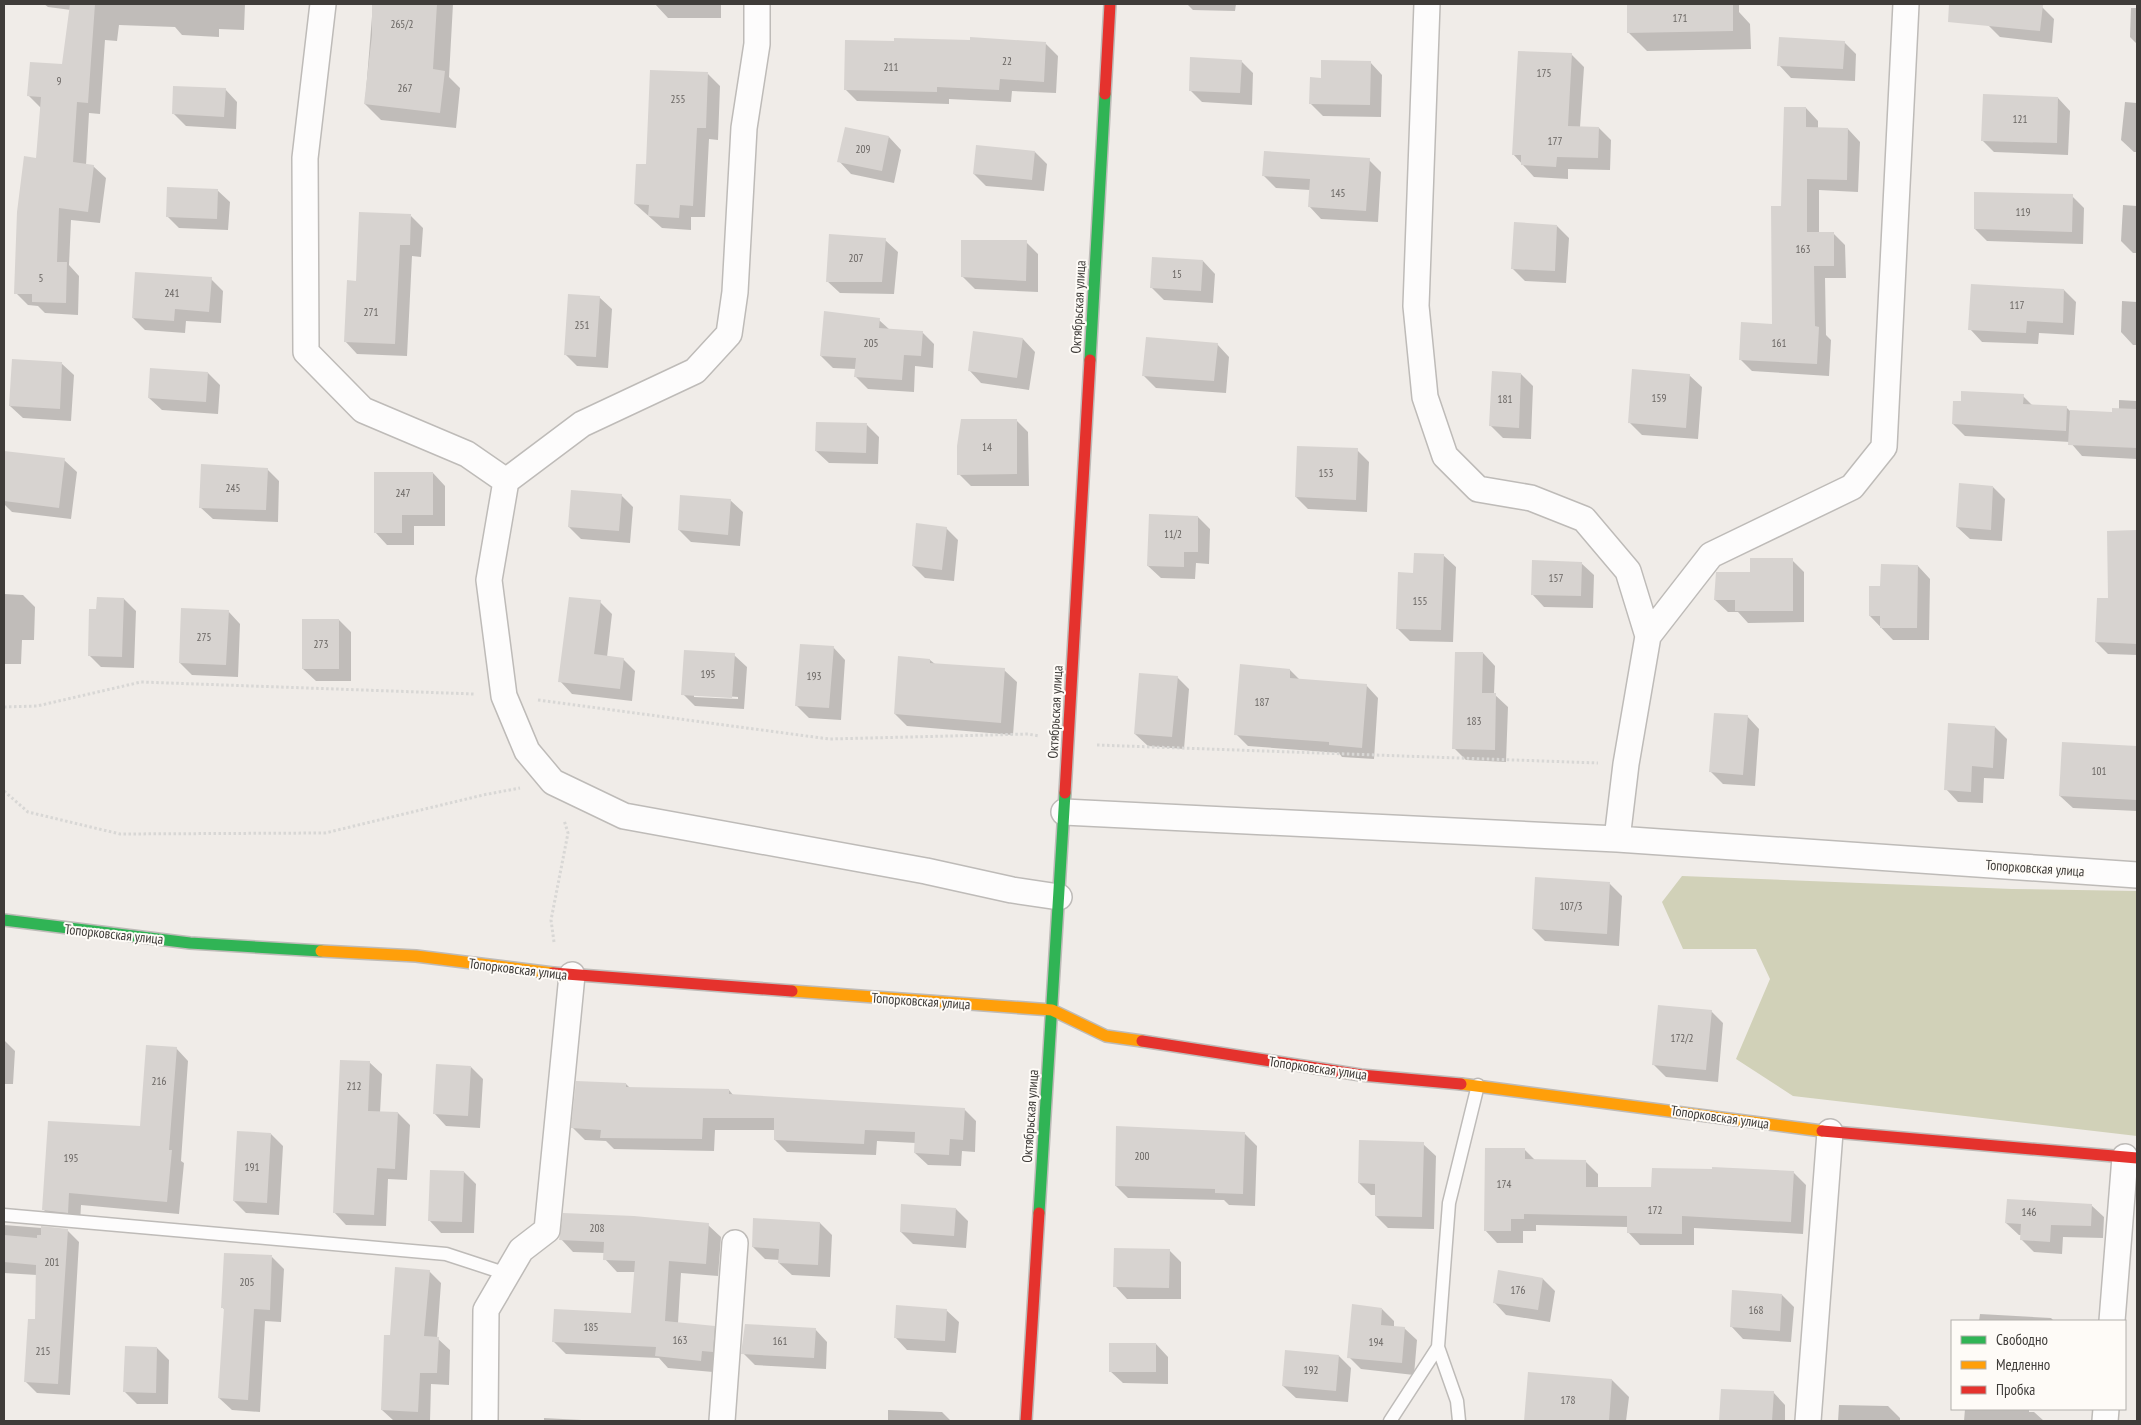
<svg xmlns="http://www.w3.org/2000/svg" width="2141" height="1425" viewBox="0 0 2141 1425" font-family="'PT Sans Narrow',sans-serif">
  <rect width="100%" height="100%" fill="#f0ece8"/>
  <path fill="#d1d1b8" d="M1682 876 2012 889 2137 891V1136L1793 1096 1736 1059 1770 979 1756 949H1683L1662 902Z"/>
  <path fill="#0003" fill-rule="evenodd" d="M44 4H245L244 30 219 29V37L182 35 175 27 119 25 117 41 105 40 100 114 89 113 86 165 93 166 106 178 100 223 71 220 69 265 79 276 78 315 45 313 38 306 28 305 16 293 37 159 41 108 29 96 64 66 71 10 48 7Z
    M373 4H453L449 77 460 88 456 128 381 120 365 104Z
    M655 4H721V18H668Z
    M1187 4H1236L1235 11 1193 10Z
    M1628 4H1739V12L1750 24 1751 49 1647 51 1628 32Z
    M1990 4 2042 7 2054 19 2052 43 2000 37 1988 25Z
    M2131 8H2137V44L2130 37Z
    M1844 42 1856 54 1855 81 1791 78 1779 65Z
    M1046 44 1058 56 1056 93 1012 91 1011 102 949 99V104L857 101 845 89Z
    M1571 54 1584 67 1580 127 1599 128 1611 140 1610 170 1568 169V179L1534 177 1513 154Z
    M1241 61 1253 73 1252 105 1202 102 1190 90Z
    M1370 62 1382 75 1381 117 1323 116 1310 103 1322 79Z
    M708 74 720 86 718 140 709 139 705 217H691V230L662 228 635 204 648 166Z
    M225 89 237 102 236 129 186 126 173 113Z
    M2058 98 2070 111 2068 155 1994 152 1982 140Z
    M2125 102 2137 103V152H2134L2121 140Z
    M1806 108 1818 121V128L1848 129 1860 142 1858 192 1819 190V233H1833L1845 245 1846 278H1825L1826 335 1831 340 1829 376 1752 371 1740 359 1773 325 1783 207Z
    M889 137 901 150 894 183 851 174 839 161Z
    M1035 152 1047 164 1044 191 986 186 974 174Z
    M1369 160 1381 172 1378 222 1321 219 1309 206 1310 190 1276 188 1264 176Z
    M217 190 230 202 228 230 179 228 167 216Z
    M2072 196 2084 208 2083 244 1987 241 1975 229Z
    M2123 205 2137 206V253H2133L2121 241Z
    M411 216 423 228 421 257 412 256 407 356 357 354 345 341 358 282Z
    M1557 226 1569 238 1566 283 1525 281 1512 268Z
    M885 240 898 252 894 294 840 293 827 281Z
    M1026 242 1038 254V292L975 289 962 276Z
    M1203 261 1215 274 1213 303 1164 300 1152 288Z
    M211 279 223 291 221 323 186 321 185 333 145 330 133 318Z
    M2064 290 2076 302 2074 335 2039 333 2038 344 1982 342 1970 329Z
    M599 297 612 309 608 368 577 366 565 354Z
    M2122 301 2137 302V345H2133L2121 332Z
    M879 320 890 330 922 332 934 344 933 368 915 366 914 392 868 389 856 377V369L833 368 821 356Z
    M1023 339 1035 352 1029 390 981 383 969 370Z
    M1217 344 1229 357 1226 393 1156 388 1144 376Z
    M61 363 74 375 71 421 23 418 10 406Z
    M208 373 220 385 218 414 162 410 149 398Z
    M1521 374 1533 386 1531 439 1503 438 1490 425Z
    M1689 375 1702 387 1698 439 1642 435 1630 423Z
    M2023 396 2033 406 2066 407 2070 411 2113 413 2119 410V400L2137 401V459L2082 456 2070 442 1965 436 1953 424Z
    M1016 420 1028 432 1029 486H971L959 474Z
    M867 425 879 437 878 464 829 463 816 451Z
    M1357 450 1369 462 1367 512 1308 509 1296 497Z
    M6 452 64 460 77 472 71 519 12 512 4 504Z
    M267 469 279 481 278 522 213 519 200 507Z
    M433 473 445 486V526H414V545H387L375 532Z
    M1993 487 2005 499 2002 541 1970 539 1957 527Z
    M621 495 633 507 630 543 581 539 569 527Z
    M730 500 743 512 740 546 691 542 679 530Z
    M1198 517 1210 529 1209 564 1196 563 1195 579 1161 578 1148 566Z
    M946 528 958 540 954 581 925 578 913 566Z
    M2137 531V655L2108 654 2096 642 2110 600 2108 532Z
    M1443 555 1456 567 1453 642 1410 641 1397 628 1414 574Z
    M1792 560 1804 572V622L1748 623 1738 612H1728L1715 600 1752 573Z
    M1581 563 1594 575 1593 608 1544 607 1532 594Z
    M1918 566 1930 579 1929 640H1893L1870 616 1882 587Z
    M4 594 23 595 35 607 34 640H22L21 664H4Z
    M124 599 136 611 134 668 101 667 89 655 97 611Z
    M600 602 612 614 607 657 623 659 635 671 632 701 572 694 560 681Z
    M228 611 240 624 238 677 192 675 180 663Z
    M339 620 351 632V681H316L303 669Z
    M833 647 845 660 841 720 809 718 796 705Z
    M1483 653 1495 666 1494 694 1508 707 1506 762 1466 760 1454 748Z
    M734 655 747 667 744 709 695 706 683 694ZM694 694 738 697V699L694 697Z
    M930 660 935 664 1004 670 1017 682 1013 735 907 726 895 714Z
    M1290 670 1300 680 1366 685 1378 698 1374 759 1342 757 1339 753 1248 746 1236 734Z
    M1177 677 1189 689 1184 749 1148 746 1135 734Z
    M1747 716 1759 729 1755 786 1723 784 1711 772Z
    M1995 727 2007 739 2004 779 1984 778 1983 803 1958 802 1946 789Z
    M2063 743 2137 747V811L2073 808 2060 796Z
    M1537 879 1610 884 1622 896 1619 946 1545 941 1533 929Z
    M1711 1011 1723 1023 1718 1082 1666 1077 1654 1065Z
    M4 1040 15 1051 13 1084H4Z
    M176 1048 188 1061 181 1161 184 1163 179 1214 81 1205 80 1224 56 1222 44 1210 141 1128Z
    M369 1062 382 1074 380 1113H398L410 1125 407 1180 388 1179 386 1226 346 1225 334 1212Z
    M471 1067 483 1079 480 1128 446 1126 434 1113Z
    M626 1084 630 1088 729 1090 734 1096 964 1109 976 1121 975 1152 962 1151 961 1166 928 1165 915 1153 916 1143 877 1141 876 1155 787 1152 775 1140V1130H715L714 1151 614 1149 606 1141 585 1140 573 1128Z
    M271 1134 283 1146 279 1215 246 1213 234 1201Z
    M1245 1134 1257 1146 1255 1206 1229 1205 1224 1200 1128 1198 1116 1186Z
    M1423 1144 1436 1156 1434 1229 1388 1228 1376 1216V1195H1371L1359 1183Z
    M1524 1149 1536 1161 1586 1162 1598 1174V1188H1653L1794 1173 1806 1185 1803 1234 1694 1228V1245H1640L1628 1232V1227L1536 1225V1231H1523V1243H1497L1485 1230Z
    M464 1172 476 1184 474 1233H441L429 1220Z
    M2091 1205 2104 1217 2103 1238 2063 1237 2062 1254 2034 1252 2022 1240V1235H2019L2006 1223Z
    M956 1209 968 1221 966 1248 913 1244 901 1232Z
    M820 1223 832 1235 830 1277 792 1275 779 1263 780 1260 765 1259 753 1247Z
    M4 1225 67 1230 79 1242 70 1395 37 1393 25 1381 36 1321 37 1275 4 1273Z
    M708 1225 721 1237 718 1276 681 1273 678 1323 714 1327 726 1339 724 1364 714 1363 713 1372 668 1368 659 1358 566 1354 554 1342 632 1314 635 1272H617L605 1259V1253L573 1252 561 1239Z
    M1169 1250 1181 1262V1299H1127L1115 1286Z
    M272 1257 284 1269 281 1322 265 1321 260 1412 232 1410 219 1398 225 1310 222 1307Z
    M429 1271 441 1283 437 1338 450 1350 449 1385 431 1384 430 1421H394L382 1410 391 1336Z
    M1543 1279 1555 1291 1550 1322 1506 1315 1494 1302Z
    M1782 1295 1794 1307 1791 1342 1743 1339 1731 1326Z
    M1382 1309 1394 1321V1327L1404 1328 1417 1340 1414 1375 1361 1369 1349 1357Z
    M946 1310 959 1322 956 1353 907 1350 895 1337Z
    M1980 1314 2051 1318 2054 1321H1979Z
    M815 1329 827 1342 826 1369 755 1365 743 1353Z
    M1156 1344 1168 1357V1384L1123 1383 1110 1371Z
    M157 1348 169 1360 168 1404H137L125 1392Z
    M1339 1356 1351 1368 1348 1402 1296 1398 1283 1386Z
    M1529 1374 1612 1380 1629 1397 1626 1421H1525Z
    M1722 1390 1773 1392 1785 1405V1421H1720Z
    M1839 1405 1888 1406 1900 1418V1421H1838Z
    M1965 1409H2029V1412H2034L2044 1421H1964Z
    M888 1410 942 1412 951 1421H888Z
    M544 1418 601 1421H603H544Z
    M742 1420 771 1421H742Z"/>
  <path fill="#d7d3d0" d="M70 4H95L88 103 77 102 73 162 94 165 88 212 59 208 57 262H67L66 303 32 302V294H14L17 212 24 156 36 158 41 97 27 96 30 62 62 64Z
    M372 4H437L433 69 445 71 440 113 364 104 372 35Z
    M1627 4H1733V31L1627 33Z
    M1949 4 2043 5 2040 31 1948 22Z
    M970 37 1046 42 1044 82 1000 79 999 90 937 87V92L844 90 845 40 894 41V38L970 40Z
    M1779 37 1845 41 1843 69 1777 66Z
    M1518 51 1572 53 1568 126 1599 127 1598 158 1557 157 1556 167 1521 165V155H1512Z
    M1190 57 1242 60 1240 93 1189 91Z
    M1321 60 1371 61 1370 105 1309 104 1310 77 1321 78Z
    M650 70 708 72 706 128H697L693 206 680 205 679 218 648 216 649 205 634 204 636 164H646Z
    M173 86 226 88 224 117 172 114Z
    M1983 94 2058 97 2057 143 1981 141Z
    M1784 107H1806V127L1848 128 1847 180 1807 179V232H1834V266H1814L1815 326 1819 327 1817 364 1739 360 1741 322 1772 324 1771 206H1781Z
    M845 127 889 136 882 171 837 162Z
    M976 145 1035 151 1032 180 973 174Z
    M1264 151 1370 158 1366 211 1308 207 1310 179 1262 176Z
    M167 187 218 189 217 219 166 217Z
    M1974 192 2073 194 2072 232 1974 229Z
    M359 212 411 214 410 245H400L395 344 344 342 347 280 356 281Z
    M1514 222 1557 225 1555 271 1511 269Z
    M829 234 886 238 882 282H826Z
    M961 240H1027L1026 281 961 277Z
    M1152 257 1203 260 1201 291 1150 288Z
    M135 272 212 277 209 312 175 309 174 321 132 318Z
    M1971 284 2064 289 2063 323 2027 321 2026 333 1968 330Z
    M568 294 600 296 596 357 564 355Z
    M824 311 880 318 879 328 923 331 921 356 904 355 902 380 854 377 856 358 820 356Z
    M973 331 1023 338 1017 378 968 371Z
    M1146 337 1218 343 1214 381 1142 376Z
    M12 359 62 362 60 409 9 406Z
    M150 368 208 372 206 402 148 398Z
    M1632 369 1690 374 1686 428 1628 423Z
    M1492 371 1521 373 1519 428 1489 426Z
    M1961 391 2024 394 2023 404 2067 406 2066 431 1952 424 1953 401H1961Z
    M2112 408 2137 409V448L2068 445 2070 410 2112 412Z
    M961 419H1017V474L957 475V446Z
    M816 422 867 423 866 453 815 451Z
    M1297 446 1358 448 1356 500 1295 497Z
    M4 451 65 458 59 508 4 501Z
    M201 464 268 468 266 510 199 508Z
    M374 472H433V515H402V533H374Z
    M1959 483 1993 486 1991 530 1956 527Z
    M571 490 622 494 619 531 568 527Z
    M680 495 731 499 728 535 678 530Z
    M1149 514 1198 516V552H1184V567L1147 566Z
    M916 523 947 527 942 570 912 566Z
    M2137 530V644L2095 642 2097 598H2108L2107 531Z
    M1414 553 1444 554 1441 630 1396 629 1398 572 1413 573Z
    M1750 558H1793V611H1735V600H1714L1716 572H1750Z
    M1532 560 1582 562 1581 596 1531 595Z
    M1881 564 1918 565 1917 628H1880V616H1869V586H1880Z
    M97 597 124 598 122 657 88 656 89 609H96Z
    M569 597 601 600 594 654 624 658 620 689 558 682Z
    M181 608 229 610 226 665 179 663Z
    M302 619H339V669H302Z
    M800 644 834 646 829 708 795 706Z
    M684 650 735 653 732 698 681 695Z
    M1455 652H1483L1482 693H1496L1495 750 1452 749Z
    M898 656 930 659V663L1005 668 1001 723 894 714Z
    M1240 664 1290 669V678L1367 684 1362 748 1329 745V742L1234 735Z
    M1139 673 1178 676 1172 737 1134 734Z
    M1714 713 1748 715 1743 775 1709 772Z
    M1948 723 1995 726 1993 768 1972 766 1971 792 1944 790Z
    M2062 742 2137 746V800L2059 796Z
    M1535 877 1610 882 1607 934 1532 929Z
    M1658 1005 1712 1010 1706 1070 1652 1065Z
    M146 1045 177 1047 169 1150H172L167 1202 69 1193 68 1213 42 1210 48 1121 140 1126Z
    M340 1060 370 1061 368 1111 398 1112 395 1169 377 1168 374 1215 333 1213Z
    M436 1064 471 1066 468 1116 433 1114Z
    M576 1081 626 1083V1087L729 1089V1094L965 1108 963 1140 950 1139 949 1155 914 1153 915 1132 865 1130 864 1144 774 1140V1118H703L702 1139 600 1138 601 1130 571 1128Z
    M1116 1126 1245 1132 1243 1194 1215 1193V1189L1115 1186Z
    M237 1131 271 1133 267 1203 233 1201Z
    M1359 1140 1424 1142 1422 1217 1375 1216V1184L1358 1183Z
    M1485 1148H1525V1159L1586 1160V1187H1651L1652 1168 1712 1169V1167L1794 1171 1791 1222 1682 1216V1234L1627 1233V1216L1524 1214V1219H1511V1231H1484Z
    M430 1170 464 1171 462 1222 428 1221Z
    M2007 1199 2092 1204 2091 1226 2051 1225 2050 1242 2020 1240 2021 1224 2005 1223Z
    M901 1204 956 1208 954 1236 900 1232Z
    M563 1213 634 1216 709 1223 706 1264 669 1261 665 1321 715 1326 713 1352 702 1351 701 1361 655 1356 656 1347 552 1342 554 1309 631 1313 635 1261 603 1260 604 1242 559 1240Z
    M753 1218 820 1222 818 1265 778 1263 779 1249 752 1247Z
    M41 1226 68 1229 58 1384 24 1382 28 1319H35L36 1265 4 1262V1235L37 1238V1235H41Z
    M1114 1248 1170 1249 1169 1288 1113 1287Z
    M224 1253 272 1255 270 1310 254 1309 248 1400 218 1398 224 1308H221Z
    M395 1267 430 1270 424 1336 439 1337 437 1373H420L418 1412 381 1410 384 1335H390Z
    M1498 1270 1543 1278 1538 1310 1493 1303Z
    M1732 1290 1782 1294 1780 1331 1730 1327Z
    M1352 1304 1382 1308 1381 1325 1405 1327 1402 1363 1347 1358Z
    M896 1305 947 1309 945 1341 894 1338Z
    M745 1324 816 1328 814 1358 741 1354Z
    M1109 1343H1156V1372H1109Z
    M125 1346 157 1347 156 1393 123 1392Z
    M1285 1350 1339 1355 1336 1391 1282 1386Z
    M1528 1372 1612 1379 1609 1421H1524Z
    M1721 1389 1774 1391 1772 1421H1719Z"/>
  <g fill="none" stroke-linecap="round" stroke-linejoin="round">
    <defs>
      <path id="lane" d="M4 1215 446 1254 507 1274
        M1390 1421 1438 1347
        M1459 1421 1457 1401 1438 1347 1449 1203 1478 1085"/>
      <path id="street" d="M323 4 305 158 306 352 363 410 467 454 506 481
        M757 4V44L744 128 735 292 729 334 695 371 582 424 506 481 489 580 504 696 527 751 553 782 624 816 926 871 1012 890 1059 897
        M1427 4 1416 306 1425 397 1445 456 1478 489 1531 498 1584 519 1628 571 1648 636 1626 764 1617 839
        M1648 636 1711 555 1852 487 1884 447 1906 4
        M1064 812 1617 839 2137 875
        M2112 1321 2125 1157
        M485 1421 486 1310 521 1250 547 1230 572 975
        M722 1421 735 1243
        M1808 1421 1830 1132
        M2105 1421 2106 1409"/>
      <path id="fast" d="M1090 360 1105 94
        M4 920 190 943 321 951
        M1039 1213 1065 793"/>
      <path id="slow" d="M321 951 416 956 553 973
        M792 991 1052 1010 1106 1036 1142 1041
        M1461 1084 1822 1131"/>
      <path id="jam" d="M1105 94 1110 4
        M1065 793 1090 360
        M553 973 792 991
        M1142 1041 1361 1075 1461 1084
        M1822 1131 2137 1158
        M1026 1421 1039 1213"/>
    </defs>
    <use href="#lane" stroke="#bebbb8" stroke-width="15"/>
    <use href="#street" stroke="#bebbb8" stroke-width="28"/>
    <use href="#fast" stroke="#bebbb8" stroke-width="14"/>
    <use href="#slow" stroke="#bebbb8" stroke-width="14"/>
    <use href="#jam" stroke="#bebbb8" stroke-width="14"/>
    <path stroke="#d8d7d5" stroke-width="3" stroke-dasharray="2.5 2.5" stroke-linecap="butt" d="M538 700 829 739 1028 734 1039 736
      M4 707 37 706 141 682 474 694
      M1097 745 1598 763
      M4 791 28 812 120 834 325 833 483 795 520 788
      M554 942 551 920 568 833 564 820"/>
    <use href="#lane" stroke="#fdfcfc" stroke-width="12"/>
    <use href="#street" stroke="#fdfcfc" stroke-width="25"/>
    <use href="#fast" stroke="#30b455" stroke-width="11"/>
    <use href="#slow" stroke="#ff9f0a" stroke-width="11"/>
    <use href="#jam" stroke="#e5322d" stroke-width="11"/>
  </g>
  <g text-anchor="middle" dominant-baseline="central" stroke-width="4" stroke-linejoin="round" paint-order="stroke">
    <g font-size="11" fill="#686461">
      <text x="1680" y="18">171</text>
      <text x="402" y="24">265/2</text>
      <text x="1007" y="61">22</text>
      <text x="891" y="67">211</text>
      <text x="1544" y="73">175</text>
      <text x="59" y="81">9</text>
      <text x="405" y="88">267</text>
      <text x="678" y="99">255</text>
      <text x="2020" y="119">121</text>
      <text x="1555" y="141">177</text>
      <text x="863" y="149">209</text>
      <text x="1338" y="193">145</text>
      <text x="2023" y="212">119</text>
      <text x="1803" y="249">163</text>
      <text x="856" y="258">207</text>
      <text x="1177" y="274">15</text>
      <text x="41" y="278">5</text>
      <text x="172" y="293">241</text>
      <text x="2017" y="305">117</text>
      <text x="371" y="312">271</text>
      <text x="582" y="325">251</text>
      <text x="871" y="343">205</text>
      <text x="1779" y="343">161</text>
      <text x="1659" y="398">159</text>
      <text x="1505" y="399">181</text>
      <text x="987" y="447">14</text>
      <text x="1326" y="473">153</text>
      <text x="233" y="488">245</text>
      <text x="403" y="493">247</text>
      <text x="1173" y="534">11/2</text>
      <text x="1556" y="578">157</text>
      <text x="1420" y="601">155</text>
      <text x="204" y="637">275</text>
      <text x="321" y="644">273</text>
      <text x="708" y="674">195</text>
      <text x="814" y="676">193</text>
      <text x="1262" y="702">187</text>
      <text x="1474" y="721">183</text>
      <text x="2099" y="771">101</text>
      <text x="1571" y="906">107/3</text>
      <text x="1682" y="1038">172/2</text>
      <text x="159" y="1081">216</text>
      <text x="354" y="1086">212</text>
      <text x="1142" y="1156">200</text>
      <text x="71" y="1158">195</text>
      <text x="252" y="1167">191</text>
      <text x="1504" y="1184">174</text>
      <text x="1655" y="1210">172</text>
      <text x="2029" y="1212">146</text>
      <text x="597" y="1228">208</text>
      <text x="52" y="1262">201</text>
      <text x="247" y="1282">205</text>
      <text x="1518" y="1290">176</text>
      <text x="1756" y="1310">168</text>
      <text x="591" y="1327">185</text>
      <text x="680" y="1340">163</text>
      <text x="780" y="1341">161</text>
      <text x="1376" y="1342">194</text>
      <text x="43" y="1351">215</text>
      <text x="1311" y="1370">192</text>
      <text x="1568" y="1400">178</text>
    </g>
    <g font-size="14" fill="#3f3c39" stroke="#fefbf7">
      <text transform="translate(1078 307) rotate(-87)">Октябрьская улица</text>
      <text transform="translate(1055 712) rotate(-87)">Октябрьская улица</text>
      <text transform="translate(2035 868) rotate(4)">Топорковская улица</text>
      <text transform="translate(114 934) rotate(6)">Топорковская улица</text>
      <text transform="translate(518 969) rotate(7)">Топорковская улица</text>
      <text transform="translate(921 1001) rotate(4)">Топорковская улица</text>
      <text transform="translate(1318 1068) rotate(8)">Топорковская улица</text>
      <text transform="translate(1030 1116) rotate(-86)">Октябрьская улица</text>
      <text transform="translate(1720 1117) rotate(8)">Топорковская улица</text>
    </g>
  </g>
  <rect width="2141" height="1425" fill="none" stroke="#3f3c39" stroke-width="10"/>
  <rect x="1951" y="1320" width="175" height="90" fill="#fefbf7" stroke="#b2afab"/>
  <rect x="1961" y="1336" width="25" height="8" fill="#30b455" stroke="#b2afab"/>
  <text x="1996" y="1345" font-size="15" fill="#3f3c39">Свободно</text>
  <rect x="1961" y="1361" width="25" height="8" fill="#ff9f0a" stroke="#b2afab"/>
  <text x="1996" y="1370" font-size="15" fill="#3f3c39">Медленно</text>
  <rect x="1961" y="1386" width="25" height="8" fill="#e5322d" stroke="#b2afab"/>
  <text x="1996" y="1395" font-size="15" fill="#3f3c39">Пробка</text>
</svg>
